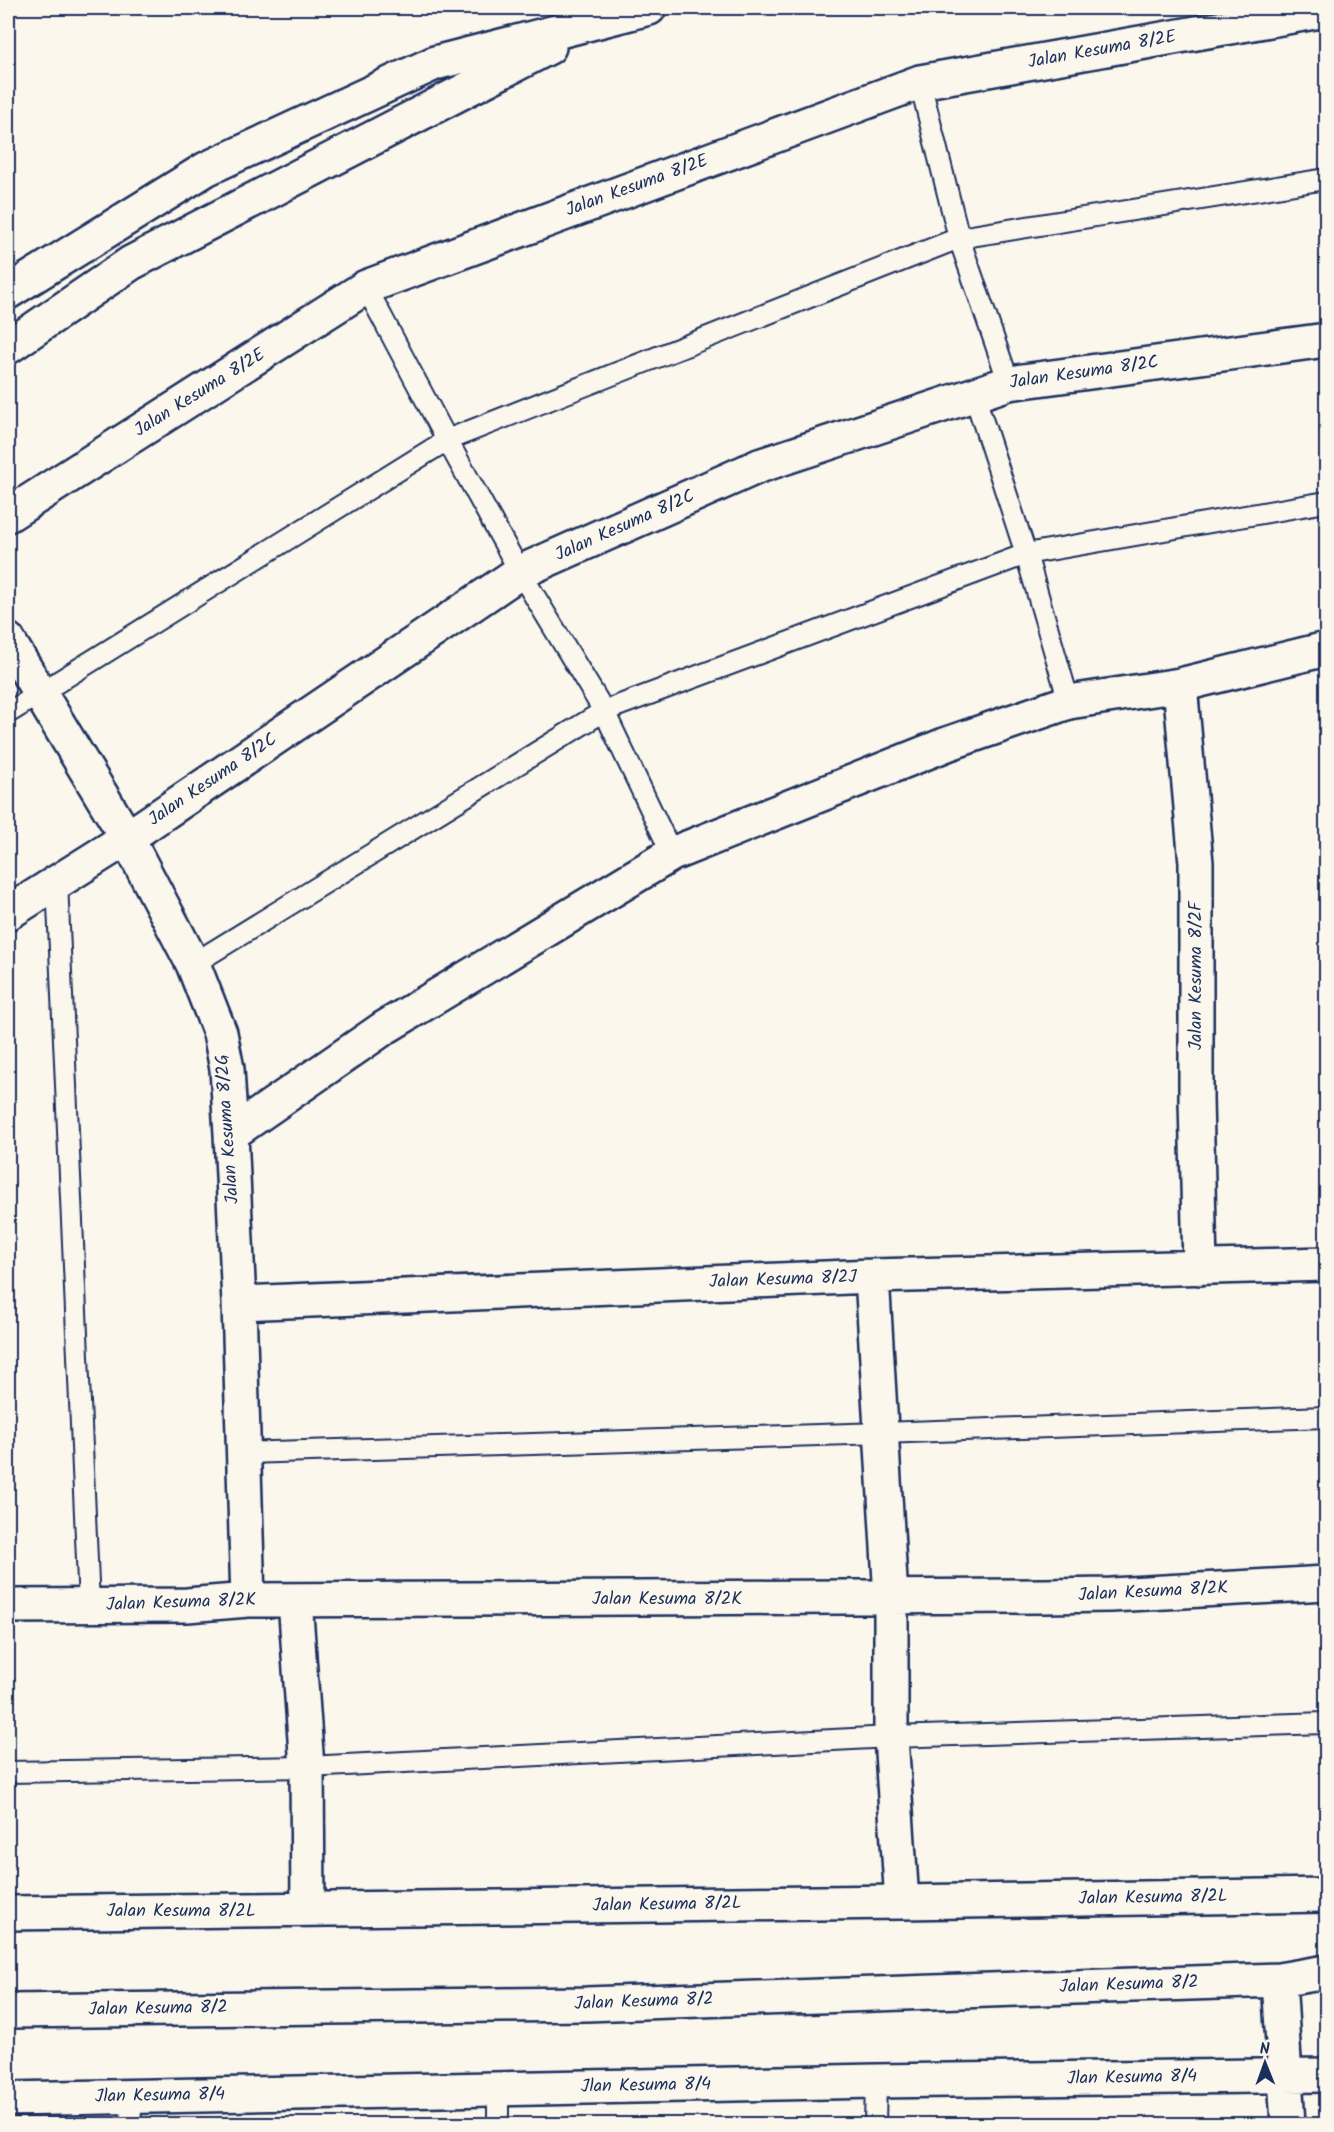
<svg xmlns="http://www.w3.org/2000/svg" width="1334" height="2132" viewBox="0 0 1334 2132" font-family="Kalam,sans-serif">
  <rect width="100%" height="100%" fill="#fbf7ec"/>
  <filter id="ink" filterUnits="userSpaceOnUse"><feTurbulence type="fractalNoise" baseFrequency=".0167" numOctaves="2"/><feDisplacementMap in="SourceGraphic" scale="12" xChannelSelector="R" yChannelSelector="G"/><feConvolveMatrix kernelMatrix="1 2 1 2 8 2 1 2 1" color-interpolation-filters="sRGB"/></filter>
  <g filter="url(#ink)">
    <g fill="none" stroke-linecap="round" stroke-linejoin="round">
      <defs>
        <path id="service" d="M920 82 959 238 1009 383
          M366 287 447 440 520 572 604 711 672 854
          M974 394 1026 554 1069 702
          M8 713 447 440 959 238 1326 179
          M57 882 89 1605
          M193 964 604 711 1026 554 1326 502
          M243 1453 882 1433 1326 1417
          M8 1772 307 1767 891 1737 1326 1723
          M498 2089V2124
          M130 2097 131 2124
          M875 2124 876 2081"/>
        <path id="minor" d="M8 515 366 287 920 82 1326 10
          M8 640 127 838 193 964 220 1033 227 1069 231 1134 239 1303 248 1600
          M1180 685 1196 863V1099L1200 1268
          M8 913 127 838 520 572 759 466 1009 383 1326 340
          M231 1134 384 1028 672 854 947 744 1069 702 1180 685 1326 649
          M872 1276 891 1598V1737L902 1902
          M239 1303 872 1276 1326 1264
          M295 1600 307 1767 308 1909
          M8 1606 187 1605 248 1600 1043 1596 1111 1595 1326 1583
          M8 1913 902 1902 1326 1895
          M1279 1980 1288 2124
          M8 2011 586 2004 1279 1980 1326 1972
          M8 2099 876 2081 1326 2075"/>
        <path id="tertiary" d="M8 292 206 169 435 63 649 8
          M8 347 131 263 549 47"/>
      </defs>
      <use href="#service" stroke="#1b2f5e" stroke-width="24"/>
      <use href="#minor" stroke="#1b2f5e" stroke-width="38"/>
      <use href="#tertiary" stroke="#1b2f5e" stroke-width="38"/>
      <use href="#service" stroke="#fbf7ec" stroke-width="20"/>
      <use href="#minor" stroke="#fbf7ec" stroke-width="33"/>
      <use href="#tertiary" stroke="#fbf7ec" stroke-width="33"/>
    </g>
  </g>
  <g text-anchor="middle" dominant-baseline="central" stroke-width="5" stroke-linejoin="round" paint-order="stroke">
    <g font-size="18" fill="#1b2f5e" stroke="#fbf7ec">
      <text transform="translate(1102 50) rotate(-10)">Jalan Kesuma 8/2E</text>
      <text transform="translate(637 186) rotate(-20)">Jalan Kesuma 8/2E</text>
      <text transform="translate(1084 373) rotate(-8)">Jalan Kesuma 8/2C</text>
      <text transform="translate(200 393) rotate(-32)">Jalan Kesuma 8/2E</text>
      <text transform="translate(625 526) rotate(-24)">Jalan Kesuma 8/2C</text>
      <text transform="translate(213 780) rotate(-34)">Jalan Kesuma 8/2C</text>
      <text transform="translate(1196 976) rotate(-90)">Jalan Kesuma 8/2F</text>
      <text transform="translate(228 1129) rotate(-94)">Jalan Kesuma 8/2G</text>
      <text transform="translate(783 1280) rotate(-2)">Jalan Kesuma 8/2J</text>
      <text transform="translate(1153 1592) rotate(-3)">Jalan Kesuma 8/2K</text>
      <text x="667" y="1599">Jalan Kesuma 8/2K</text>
      <text transform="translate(181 1603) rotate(-2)">Jalan Kesuma 8/2K</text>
      <text transform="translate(1153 1898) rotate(-1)">Jalan Kesuma 8/2L</text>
      <text transform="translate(667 1905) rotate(-1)">Jalan Kesuma 8/2L</text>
      <text x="181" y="1911">Jalan Kesuma 8/2L</text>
      <text transform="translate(1129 1985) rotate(-2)">Jalan Kesuma 8/2</text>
      <text transform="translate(644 2002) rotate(-2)">Jalan Kesuma 8/2</text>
      <text transform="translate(158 2009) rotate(-1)">Jalan Kesuma 8/2</text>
      <text transform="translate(1132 2078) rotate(-1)">Jlan Kesuma 8/4</text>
      <text transform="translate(646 2086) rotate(-1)">Jlan Kesuma 8/4</text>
      <text transform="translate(160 2096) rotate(-1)">Jlan Kesuma 8/4</text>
    </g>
  </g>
  <rect width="1334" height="2132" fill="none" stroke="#fbf7ec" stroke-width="30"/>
  <rect x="15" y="15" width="1304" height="2102" fill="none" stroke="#1b2f5e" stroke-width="2" filter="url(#ink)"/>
  <g transform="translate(1265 2063) rotate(359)" stroke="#fbf7ec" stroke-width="4.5" paint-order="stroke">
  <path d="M0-4.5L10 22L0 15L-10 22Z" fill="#1b2f5e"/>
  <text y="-9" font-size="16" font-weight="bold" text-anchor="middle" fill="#1b2f5e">N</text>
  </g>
</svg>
